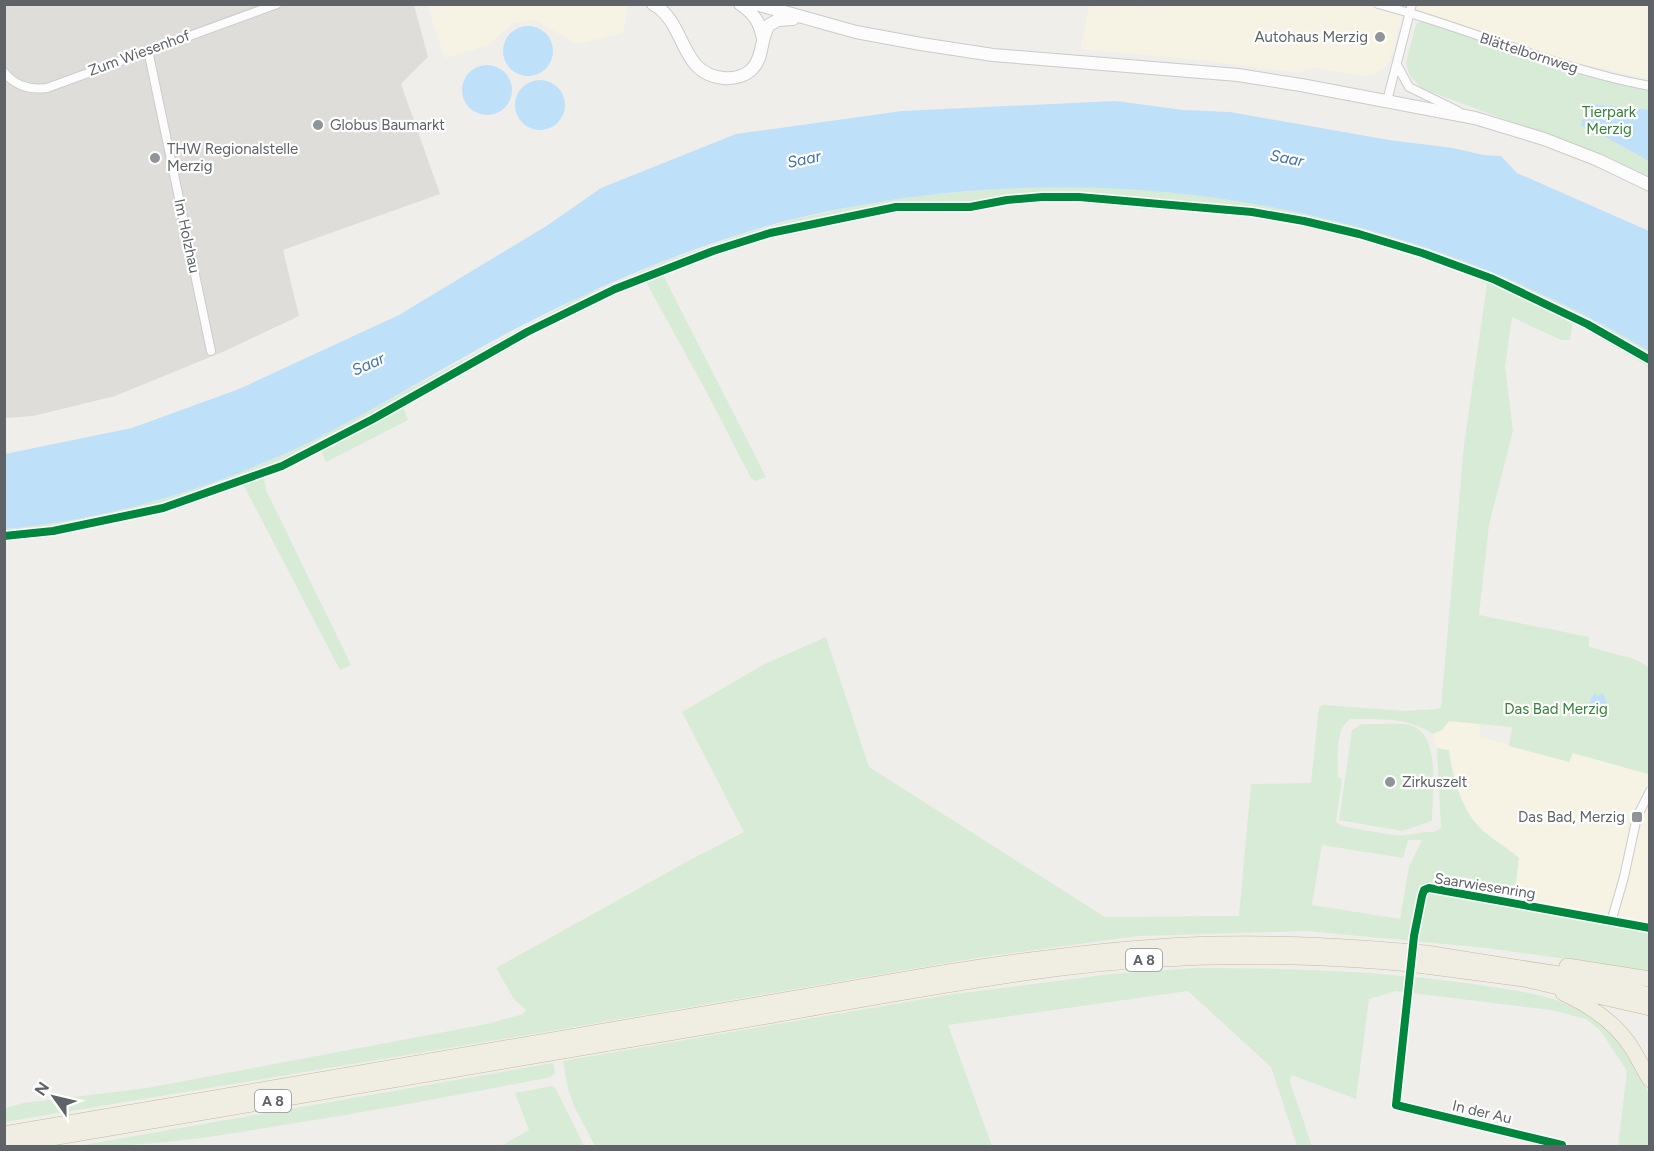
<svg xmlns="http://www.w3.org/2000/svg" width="1654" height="1151" viewBox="0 0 1654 1151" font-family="Figtree,sans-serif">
  <rect width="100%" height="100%" fill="#efeeea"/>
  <path fill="#f7f3e4" d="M1131 4 1143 7 1144 4 1649 5V79L1573 62 1529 48 1405 5 1394 47 1389 61 1384 69 1375 74 1364 76 1313 68 1297 73 1210 61 1080 49 1090 5Z
    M427 5V4L628 5 623 33 577 44 535 20 513 23 488 45 445 58Z
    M1449 721 1480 724V737L1569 762 1572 753 1648 774 1649 770V932L1513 908 1509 849 1487 834 1470 817 1461 797 1451 764 1449 751 1437 748 1433 734 1442 730Z"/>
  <path fill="#dfddda" d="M4 5H414L428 57 401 84 440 194 283 250 299 316 225 351 115 396 33 416 5 418Z"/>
  <path fill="#d8ebd6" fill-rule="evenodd" d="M1424 20 1569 70 1649 89V181L1547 135 1423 89 1410 76 1406 63 1416 24Z
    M1019 187C1064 187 1110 186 1155 190 1330 205 1499 261 1649 351V367L1573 322 1570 340H1561L1512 317 1505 367 1513 431 1489 525 1479 615 1589 637V647L1634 659 1649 667 1648 774 1573 753 1569 762 1509 746 1512 727 1449 721 1442 730 1433 734C1408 717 1380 719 1350 719 1334 730 1338 760 1338 777L1342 779 1336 822 1342 826C1359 829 1378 833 1396 835 1408 836 1425 831 1434 832L1441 828 1437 748 1449 750C1453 781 1463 816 1488 835 1498 843 1509 849 1519 858L1513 908 1649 932V974L1581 961 1487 948 1307 931 1139 936 976 958 533 1034 5 1122V1108L24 1103 147 1088 487 1024 523 1014 526 1010 514 999 496 968 688 861 744 832 682 712 765 664 826 637 869 767 1105 917 1239 916 1251 784 1311 783 1319 707 1324 705 1405 711 1438 709 1441 707 1464 445 1487 284 1434 261 1345 235 1299 225 1255 216 1147 209 1050 200 1001 206 970 212 929 210 902 211 854 219 763 239 714 255 666 274 663 275 766 477 756 481 751 478 707 393 646 282C560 310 482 364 403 407L408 420 326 462 321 450 267 475 264 478 266 490 351 665 340 670 243 484C166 512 86 533 5 541V529L89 516 255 467 314 440 578 298 661 263 739 235 795 219 869 203 917 196ZM1408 840H1422L1409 867 1400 919 1312 905 1322 845 1403 858Z
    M1362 724C1375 725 1398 722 1410 725 1442 734 1432 795 1432 821L1402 831 1339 820 1352 730Z
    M1196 968C1289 968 1381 971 1473 984 1518 991 1566 995 1603 1024 1613 1032 1648 1085 1649 1096 1652 1112 1649 1131 1649 1146H1618L1627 1071 1600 1030 1586 1019 1551 1010 1396 991 1369 999 1356 1099 1291 1075 1290 1082 1312 1146H1297L1271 1067 1188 991 948 1025 992 1146H595L574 1106 568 1089 563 1061 947 995 1111 974Z
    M553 1063 555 1073 551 1077C464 1094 377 1110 290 1124 219 1136 148 1147 77 1146Z
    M552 1086 556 1089 584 1146H501L529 1130 515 1093Z"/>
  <path fill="#bfe0f9" d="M503 51a25 25 0 1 1 50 0a25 25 0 1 1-50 0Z
    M462 90a25 25 0 1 1 50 0a25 25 0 1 1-50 0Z
    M515 105a25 25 0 1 1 50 0a25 25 0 1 1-50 0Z
    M1116 101 1183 110 1230 112 1389 140 1453 148 1483 155 1501 156 1517 173 1649 231V351C1392 197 1090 149 798 218 724 236 646 266 576 299 486 340 403 395 314 440 218 487 111 519 5 529V454L132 428 239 389 399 315 548 225 601 188 736 134 902 111Z
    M1591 104 1649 110V161L1602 135 1581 126 1582 120Z
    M1595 693 1597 696 1603 693 1608 706 1601 708 1596 714 1591 710 1592 705 1588 707 1587 704 1591 702V698Z"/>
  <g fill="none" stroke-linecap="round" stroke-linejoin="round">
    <defs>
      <path id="street" d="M1378 4C1470 28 1556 69 1650 86
        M148 50 211 351
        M1397 65 1409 87 1458 111
        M4 72C15 86 30 90 47 88L277 4
        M1387 101 1412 4
        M1611 922 1624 877 1637 817 1650 791
        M1562 1146V1145L1396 1105 1414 936 1422 896 1424 890 1429 888 1435 889 1650 928"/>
      <path id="secondary" d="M653 4C687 23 679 74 723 78 734 79 746 76 753 68 764 56 760 38 769 25L778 20 793 19
        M740 4C755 14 760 23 763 39
        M756 4 856 32 921 44 993 55 1238 75 1301 85 1475 118 1544 139 1598 160 1650 185"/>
      <path id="highway" d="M1426 953 1559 974 1650 995
        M1425 966 1524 979 1650 1008
        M1567 966 1650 979
        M1563 993C1591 1006 1617 1023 1633 1050 1639 1060 1644 1070 1650 1080
        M4 1134 942 973C1023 960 1105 949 1187 945 1259 942 1330 945 1401 951
        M5 1146C240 1106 475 1066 710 1026 824 1007 938 984 1053 969 1168 954 1284 953 1400 963"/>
    </defs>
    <use href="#street" stroke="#cbcccc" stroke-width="10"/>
    <use href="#secondary" stroke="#cacacb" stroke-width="14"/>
    <use href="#highway" stroke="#c8b996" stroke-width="16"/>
    <use href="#street" stroke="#fdfcfc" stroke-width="8"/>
    <use href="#secondary" stroke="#fdfcfc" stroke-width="12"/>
    <use href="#highway" stroke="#f0ede3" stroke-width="15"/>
    <defs>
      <path id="highway-bridge" d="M1401 951 1426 953
        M1400 963 1425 966"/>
    </defs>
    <use href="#highway-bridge" stroke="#c8b996" stroke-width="16" stroke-linecap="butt"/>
    <use href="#highway-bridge" stroke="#f0ede3" stroke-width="15"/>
    <defs>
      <path id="cycleway" d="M4 536 53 531 163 508 282 466 373 419 527 332 615 289 713 251 770 233 896 207H970L1007 200 1042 197H1079L1252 212 1304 221 1359 234 1422 253 1493 279 1587 324 1650 360
        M1562 1146V1145L1396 1105 1414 936 1422 896 1424 890 1429 888 1435 889 1650 928"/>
    </defs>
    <use href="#cycleway" stroke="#fff" stroke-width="11"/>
    <use href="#cycleway" stroke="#00873e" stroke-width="8"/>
  </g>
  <g fill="#919496" stroke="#fff" stroke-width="2">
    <circle cx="1380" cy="37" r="6"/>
    <circle cx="318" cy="125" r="6"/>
    <circle cx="155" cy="158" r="6"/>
    <circle cx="1390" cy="782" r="6"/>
    <rect x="1631" y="811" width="12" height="12" rx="3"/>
  </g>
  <g text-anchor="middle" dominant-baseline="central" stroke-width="4.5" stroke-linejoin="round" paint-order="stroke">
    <g fill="#fff" stroke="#8f9295" stroke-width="1.5">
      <rect x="1126" y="949" width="36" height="22" rx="4.5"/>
      <rect x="255" y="1090" width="36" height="22" rx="4.5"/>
    </g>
    <g font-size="14" font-weight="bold" fill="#5f6368">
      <text x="1144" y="960">A 8</text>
      <text x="273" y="1101">A 8</text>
    </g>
    <g font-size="15" fill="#5f6368" stroke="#fff" text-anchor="start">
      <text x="1368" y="37" text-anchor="end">Autohaus Merzig</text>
      <text x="330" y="125">Globus Baumarkt</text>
      <text x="167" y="149">THW Regionalstelle<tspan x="167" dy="17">Merzig</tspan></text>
      <text x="1402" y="782">Zirkuszelt</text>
      <text x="1625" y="817" text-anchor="end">Das Bad, Merzig</text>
    </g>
    <g font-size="15" fill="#5f6368" stroke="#fff">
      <text transform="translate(139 53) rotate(-20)">Zum Wiesenhof</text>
      <text transform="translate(1529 53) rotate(18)">Blättelbornweg</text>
      <text transform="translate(187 236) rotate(78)">Im Holzhau</text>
      <text transform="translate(1485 886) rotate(9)">Saarwiesenring</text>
      <text transform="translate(1482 1112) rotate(13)">In der Au</text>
    </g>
    <g font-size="15" fill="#348238" stroke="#fff">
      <text x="1609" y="112">Tierpark<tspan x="1609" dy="17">Merzig</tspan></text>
      <text x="1556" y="709">Das Bad Merzig</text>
    </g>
    <g font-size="16" font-style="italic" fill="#4174aa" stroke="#fff">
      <text transform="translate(1287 158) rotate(11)">Saar</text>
      <text transform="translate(804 159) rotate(-12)">Saar</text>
      <text transform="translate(368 364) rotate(-24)">Saar</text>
    </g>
  </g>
  <rect width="1654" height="1151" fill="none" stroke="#5f6368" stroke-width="12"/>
  <g transform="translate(54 1097) rotate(304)" stroke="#ffffff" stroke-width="4.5" paint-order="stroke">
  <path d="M0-4.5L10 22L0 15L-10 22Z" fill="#5f6368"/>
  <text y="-9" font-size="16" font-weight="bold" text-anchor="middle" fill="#5f6368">N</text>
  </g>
</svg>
